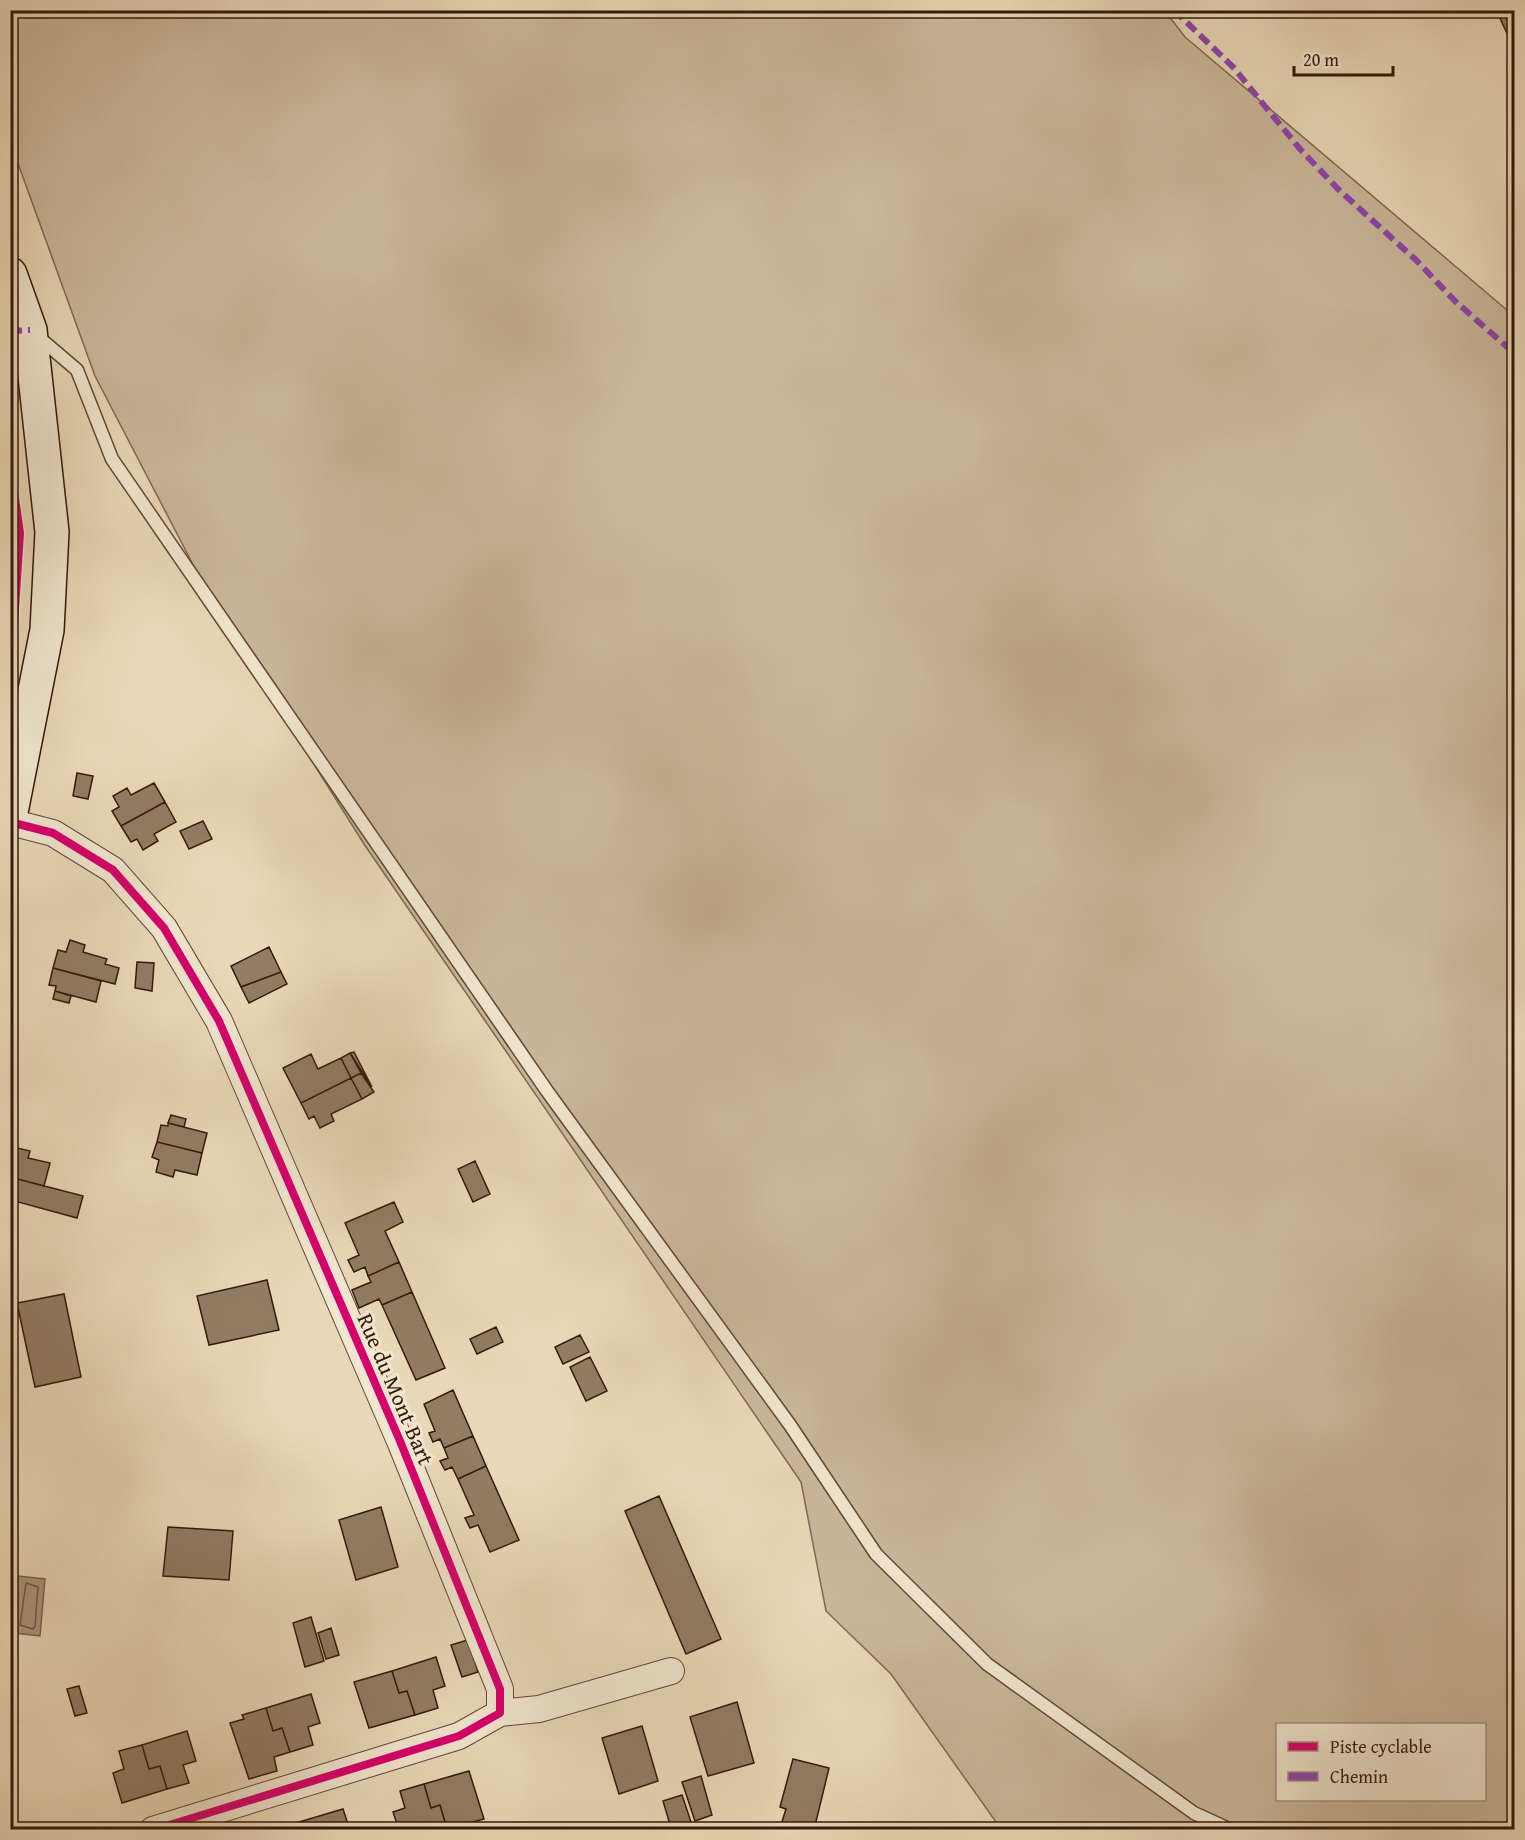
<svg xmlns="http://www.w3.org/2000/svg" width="1525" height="1840" viewBox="0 0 1525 1840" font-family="'Gentium Book Plus',serif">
  <rect width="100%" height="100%" fill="#e9d8b7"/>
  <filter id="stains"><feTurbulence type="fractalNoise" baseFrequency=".00333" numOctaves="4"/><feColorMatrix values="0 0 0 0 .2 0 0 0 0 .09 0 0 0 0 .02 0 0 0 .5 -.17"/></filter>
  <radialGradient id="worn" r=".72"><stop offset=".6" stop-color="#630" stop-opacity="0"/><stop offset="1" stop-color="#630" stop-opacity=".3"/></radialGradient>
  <path fill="#cab79a" stroke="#7f6852" stroke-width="1.5" fill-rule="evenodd" d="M11 11H1165L1185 37 1514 316V1829H1001L891 1674 826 1611 801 1482 364 844 214 605 95 376 11 144ZM1278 1724H1484V1800H1278Z"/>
  <path fill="#ab977c" stroke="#7b644e" stroke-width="1.5" d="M18 1576 45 1579 40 1636 14 1633Z"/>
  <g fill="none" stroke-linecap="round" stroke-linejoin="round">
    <path stroke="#705843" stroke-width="1.5" d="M26 1583 38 1587 35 1626 33 1629 20 1625Z"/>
  </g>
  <path fill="#927c64" stroke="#34180a" stroke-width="1.5" d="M1496 10H1514V48Z
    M77 773 93 776 88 799 73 796Z
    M154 783 165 802 121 826 112 811 119 807 113 796 127 788 131 795Z
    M165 802 176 822 154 834 158 841 143 850 137 839 131 842 121 826Z
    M203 821 212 839 189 849 180 831Z
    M70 940 85 945 83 952 107 959 105 964 119 968 115 984 53 968 58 950 66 952Z
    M269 947 281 972 241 987 231 966Z
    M137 962 154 963 152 991 135 988Z
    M53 968 101 981 96 1002 55 991 56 986 49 985Z
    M281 972 287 984 249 1003 241 987Z
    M55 991 71 996 69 1003 53 999Z
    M354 1052 372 1087 350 1053Z
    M350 1053 361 1073 351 1078 341 1058Z
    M311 1054 318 1069 341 1058 351 1078 301 1103 283 1068Z
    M361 1073 374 1092 362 1099 351 1078Z
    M351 1078 362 1099 331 1114 334 1121 320 1128 314 1116 309 1119 301 1103Z
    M171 1115 186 1119 184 1127 168 1123Z
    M168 1123 207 1133 202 1153 157 1142 161 1125 168 1126Z
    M157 1142 202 1153 197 1175 175 1170 173 1177 156 1172 159 1160 152 1157Z
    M13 1147 30 1151 28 1158 50 1163 44 1186 10 1177Z
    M475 1161 490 1194 473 1202 458 1169Z
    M10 1177 83 1196 77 1218 15 1201 10 1208Z
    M394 1202 403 1222 385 1231 399 1262 368 1276 365 1267 354 1272 348 1260 359 1255 345 1223Z
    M399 1262 412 1292 382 1305 379 1299 359 1308 352 1290 371 1282 368 1276Z
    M267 1280 279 1330 209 1345 197 1296Z
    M412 1292 445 1368 416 1380 382 1305Z
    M64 1294 81 1377 35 1387 17 1303Z
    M496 1327 503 1342 477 1354 470 1339Z
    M580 1335 589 1352 563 1364 555 1347Z
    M590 1357 607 1391 586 1401 570 1367Z
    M12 1387 16 1417 10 1418V1388Z
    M453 1390 473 1436 444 1448 440 1439 433 1442 429 1433 435 1431 424 1404Z
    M473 1436 486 1466 458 1479 452 1467 445 1470 440 1461 448 1458 444 1448Z
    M486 1466 519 1540 490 1552 478 1525 470 1528 465 1518 474 1515 458 1479Z
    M659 1496 721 1639 686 1654 625 1511Z
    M381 1507 398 1567 356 1580 339 1520Z
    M168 1527 233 1531 229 1580 163 1576Z
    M311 1617 324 1661 305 1667 293 1623Z
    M331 1628 339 1655 326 1659 318 1633Z
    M468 1640 478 1672 462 1677 451 1645Z
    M436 1657 445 1686 433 1690 438 1708 415 1715 407 1691 399 1693 392 1671Z
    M392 1671 399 1693 407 1691 415 1715 369 1728 354 1682Z
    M79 1686 87 1713 75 1716 67 1689Z
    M311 1694 320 1723 308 1727 313 1745 290 1752 282 1728 273 1731 266 1708Z
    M737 1702 754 1763 708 1776 690 1717Z
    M266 1708 273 1731 282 1728 290 1752 274 1757 277 1771 249 1779 230 1723 244 1719 242 1715Z
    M10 1718 18 1720 10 1744Z
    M642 1726 658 1781 619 1794 602 1738Z
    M187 1731 196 1761 183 1765 189 1783 167 1789 160 1766 149 1769 142 1745Z
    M142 1745 149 1769 160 1766 167 1789 122 1803 113 1773 124 1769 119 1751Z
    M793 1759 829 1768 814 1830 780 1828 786 1809 780 1807Z
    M469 1771 484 1819 447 1829 440 1805 431 1808 424 1784Z
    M701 1776 712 1815 695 1821 682 1782Z
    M424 1784 431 1808 440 1805 447 1829 399 1830 393 1812 405 1808 400 1791Z
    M682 1795 691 1822 671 1828 663 1801Z
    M343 1809 350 1830H301L299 1822Z
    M299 1822 301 1830H276V1829Z"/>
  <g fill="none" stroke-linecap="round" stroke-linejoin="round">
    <defs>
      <path id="lane" d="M36 335 77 370 112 459 547 1091 790 1425 876 1554 987 1664 1194 1813 1231 1830"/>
      <path id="street" d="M10 822 53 833 113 870 164 928 219 1021 400 1441 500 1689V1713L459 1736 153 1830
        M500 1713 539 1709 671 1671"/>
      <path id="secondary" d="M10 274 30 330 52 532 47 630 10 817"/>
    </defs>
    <use href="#lane" stroke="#614835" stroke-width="15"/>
    <use href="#street" stroke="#614835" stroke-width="28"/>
    <use href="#secondary" stroke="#34180a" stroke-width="36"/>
    <use href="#lane" stroke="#f1e6d0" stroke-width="12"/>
    <use href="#street" stroke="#f1e6d0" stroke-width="26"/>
    <use href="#secondary" stroke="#f1e6d0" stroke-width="33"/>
    <path stroke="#8e44ad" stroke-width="6" stroke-dasharray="12 6" stroke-linecap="butt" d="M1174 10 1233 67 1300 149 1338 189 1416 260 1455 301 1514 353
      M10 331 30 330"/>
    <defs>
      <path id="cycleway" d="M10 462 20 533 10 684
        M10 822 53 833 113 870 164 928 219 1021 400 1441 500 1689V1713L459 1736 153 1830"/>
    </defs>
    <use href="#cycleway" stroke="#f1e6d0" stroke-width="11"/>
    <use href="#cycleway" stroke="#d6006c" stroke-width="8"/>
  </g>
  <g text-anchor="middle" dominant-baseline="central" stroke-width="6" stroke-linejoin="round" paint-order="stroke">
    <g font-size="22" fill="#34180a" stroke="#f1e6d0">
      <text transform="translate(396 1389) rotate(67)">Rue du Mont Bart</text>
    </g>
  </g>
  <rect width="1525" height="1840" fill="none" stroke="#e9d8b7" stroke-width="36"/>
  <rect x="12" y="12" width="1501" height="1816" fill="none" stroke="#34180a" stroke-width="3"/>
  <rect x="18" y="18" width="1489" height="1804" fill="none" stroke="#34180a" stroke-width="1.5"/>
  <rect x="1276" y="1723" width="210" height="78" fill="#f1e6d0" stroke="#a59481" stroke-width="1.5"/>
  <rect x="1288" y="1742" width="30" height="9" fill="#d6006c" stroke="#a59481" stroke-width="1.5"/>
  <text x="1330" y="1753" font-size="18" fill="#34180a">Piste cyclable</text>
  <rect x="1288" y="1772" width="30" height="9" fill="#8e44ad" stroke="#a59481" stroke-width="1.5"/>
  <text x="1330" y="1783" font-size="18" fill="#34180a">Chemin</text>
  <path d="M1294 66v9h99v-9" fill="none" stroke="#34180a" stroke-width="3"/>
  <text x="1303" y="66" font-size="18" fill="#34180a" stroke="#f1e6d0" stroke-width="4.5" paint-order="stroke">20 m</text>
  <rect width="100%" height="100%" filter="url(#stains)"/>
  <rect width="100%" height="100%" fill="url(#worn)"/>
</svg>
